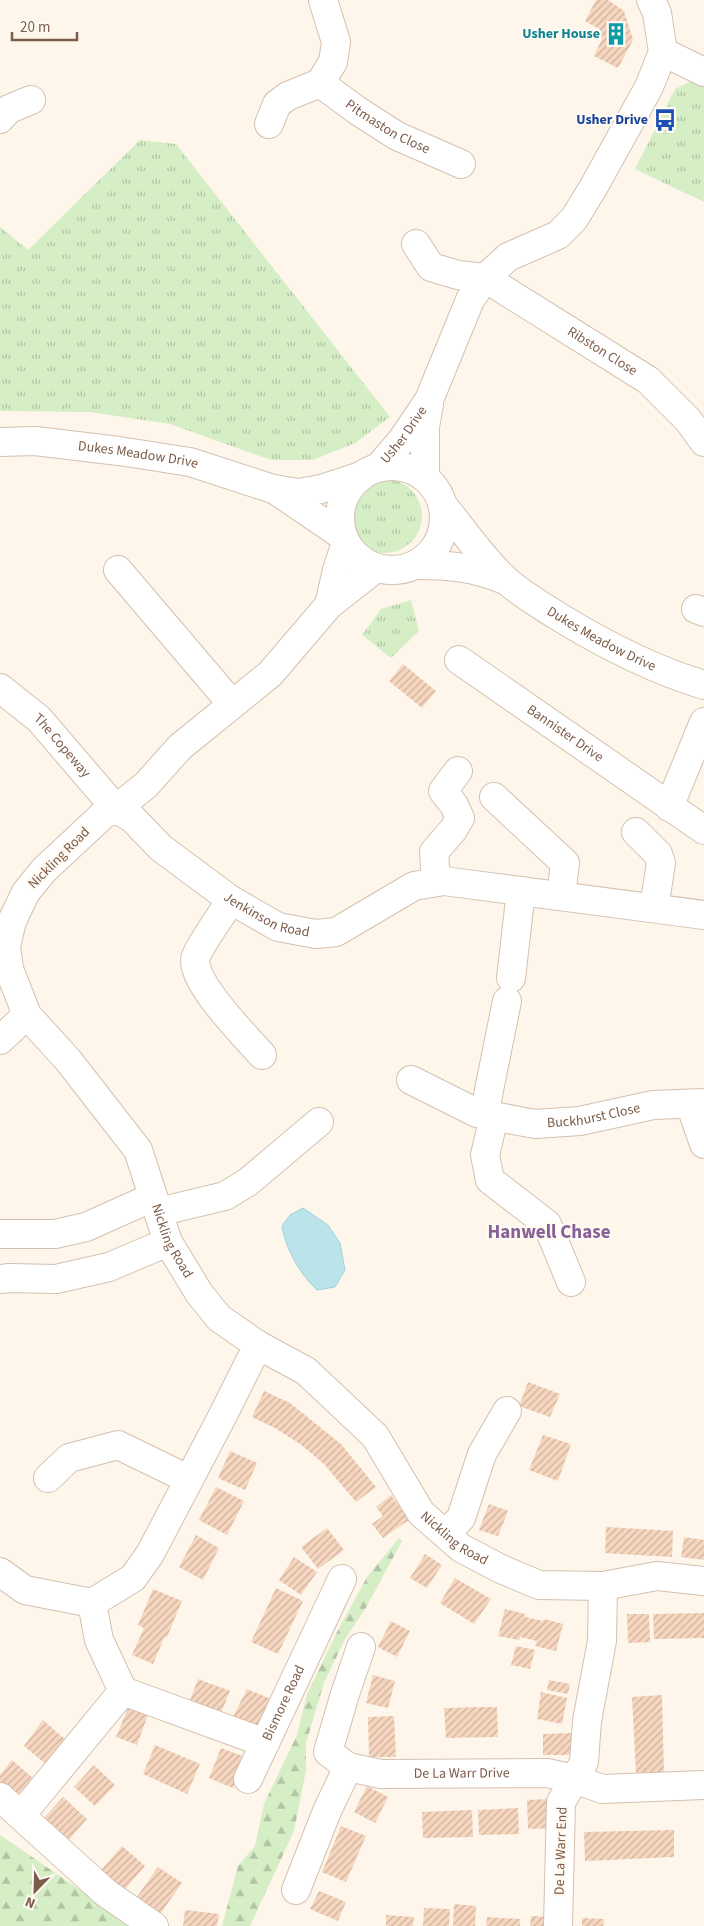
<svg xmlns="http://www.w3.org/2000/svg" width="704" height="1926" viewBox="0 0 704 1926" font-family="'Source Sans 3',sans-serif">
  <defs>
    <pattern id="grass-tufts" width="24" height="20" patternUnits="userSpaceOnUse" patternTransform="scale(1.25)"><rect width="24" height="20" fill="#d5eec6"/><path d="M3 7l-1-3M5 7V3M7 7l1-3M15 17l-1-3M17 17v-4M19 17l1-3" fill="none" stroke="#b2c4a3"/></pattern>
    <pattern id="forest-firs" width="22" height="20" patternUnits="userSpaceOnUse" patternTransform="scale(1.25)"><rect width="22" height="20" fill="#d5eec6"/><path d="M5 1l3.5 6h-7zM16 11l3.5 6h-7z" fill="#b2c4a3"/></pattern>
    <pattern id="building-hatch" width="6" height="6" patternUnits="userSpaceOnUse" patternTransform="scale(1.25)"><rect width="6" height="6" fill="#f6d6bf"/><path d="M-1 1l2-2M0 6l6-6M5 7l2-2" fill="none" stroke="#ccb19d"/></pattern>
  </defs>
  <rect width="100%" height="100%" fill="#fef6ea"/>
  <path fill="url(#grass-tufts)" d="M696 79 704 83V202L635 169 675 89Z
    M140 140 176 144 390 417 355 443 313 460H271L170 424 90 412 0 411V227L28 250Z
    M348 516a37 37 0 1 1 74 0a37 37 0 1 1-74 0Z
    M411 600 419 631 391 658 362 635 381 609Z"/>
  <path fill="url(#forest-firs)" d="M399 1538 402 1541 367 1606 345 1639 324 1683 306 1743V1770L294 1831 250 1926H222L238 1866 255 1846 264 1804 297 1735 307 1694 337 1632 367 1577Z
    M0 1835 133 1926H0Z"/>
  <path fill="#bbe3ea" stroke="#a1d3dd" d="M303 1208 328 1225 340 1243 345 1270 335 1287 317 1290C299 1273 286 1250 282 1226L290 1215Z"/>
  <path fill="url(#building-hatch)" d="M596 0H608L624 11 633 40 618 68 594 56 602 39 599 29 585 21Z
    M403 664 436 691 422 708 389 681Z
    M528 1382 560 1394 550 1417 519 1406Z
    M264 1391 290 1403 341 1444 376 1487 356 1502 324 1464 300 1444 275 1428 252 1417Z
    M543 1435 571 1444 558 1481 529 1470Z
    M230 1451 257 1463 245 1490 218 1478Z
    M216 1487 244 1501 227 1535 199 1520Z
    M391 1495 409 1520 383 1538 372 1524 383 1516 376 1507Z
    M489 1504 508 1511 498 1536 479 1530Z
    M606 1527 673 1531 672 1557 605 1553Z
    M327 1528 344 1550 318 1569 301 1547Z
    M196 1535 219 1548 203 1580 179 1567Z
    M684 1537 704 1540V1560L681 1557Z
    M425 1554 442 1565 427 1588 410 1578Z
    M294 1557 317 1572 301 1595 279 1580Z
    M455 1578 491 1599 474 1624 440 1603Z
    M276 1588 303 1601 278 1654 251 1642Z
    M153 1589 182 1601 167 1637 165 1636 153 1664 132 1655 144 1628 138 1625Z
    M505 1609 525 1614V1617L543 1621 544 1619 563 1624 556 1651 535 1646 537 1641 520 1637 519 1640 498 1636Z
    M704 1613V1638L654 1639 653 1614Z
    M627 1614H649L650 1642 628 1643Z
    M391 1621 410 1631 397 1657 378 1647Z
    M516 1646 535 1650 530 1669 511 1665Z
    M373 1675 395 1681 388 1708 366 1703Z
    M198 1679 230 1691 218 1721 187 1708Z
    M549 1680 570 1684 568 1694 547 1690Z
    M247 1689 271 1699 257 1731 232 1719Z
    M541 1692 567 1698 562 1724 537 1719Z
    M662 1695 664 1772 636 1773 632 1697Z
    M482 1707H497L498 1737 446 1738 444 1708Z
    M128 1708 148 1715 137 1745 116 1737Z
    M394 1716 396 1757H369L368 1717Z
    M43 1720 66 1740 47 1765 24 1746Z
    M571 1733 572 1755H543V1734Z
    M155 1745 200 1764 187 1794 143 1774Z
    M221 1748 245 1757 233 1788 209 1778Z
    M12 1760 35 1780 20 1798 0 1783V1775Z
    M94 1765 115 1785 95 1806 74 1787Z
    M367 1786 388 1797 375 1823 354 1812Z
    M63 1797 87 1819 68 1841 43 1819Z
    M550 1799 551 1828 528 1829 527 1800Z
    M518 1808 519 1834 479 1835 478 1810Z
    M472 1810 473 1837 423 1838 422 1812Z
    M341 1826 366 1836 346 1882 322 1872Z
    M674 1830V1857L585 1861 584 1832Z
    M122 1846 145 1866 120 1895 97 1875Z
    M158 1867 182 1883 158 1917 134 1901Z
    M319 1891 346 1902 338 1921 310 1909Z
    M454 1904 476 1906 475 1926H453Z
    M424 1908 450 1909 449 1926H423Z
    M185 1910 219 1914 217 1926H183Z
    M386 1915 414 1917 413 1926H386Z
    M531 1916 552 1917V1926H530Z
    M487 1917 520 1919V1926H486Z
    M582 1918 604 1919 603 1926H582Z"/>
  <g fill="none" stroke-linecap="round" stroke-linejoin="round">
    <defs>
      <g id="minor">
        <path d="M663 52 704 72"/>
        <path id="s1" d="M320 83 358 111 397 136 461 164"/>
        <path d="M0 119 9 109 31 100"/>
        <path d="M269 124 277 104 288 96 320 83 333 62 336 42 323 0"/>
        <path id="s2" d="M416 244 431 267 458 275 485 278 648 380 688 420 704 442"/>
        <path id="s3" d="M0 442 35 441 119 451 190 462 273 489 299 493 321 489 361 476"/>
        <circle cx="392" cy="518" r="52"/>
        <path id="s4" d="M378 468 402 440 429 400 470 300 485 278 508 257 558 235 574 219 593 188 649 87 663 52 657 13 651 0"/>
        <path d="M425 477V427L429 404"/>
        <path d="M274 489 343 536"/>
        <path id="s5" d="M442 504C461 527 484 561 506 580 521 594 539 604 556 615 603 644 651 669 704 685"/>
        <path d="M416 565C450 565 473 567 505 580"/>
        <path id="s6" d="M376 568 329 605 270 674 180 747 146 785 116 809 104 814 44 870 26 892 12 921 6 946 9 969 27 1015 68 1060 138 1150 168 1242 199 1293 219 1318 258 1345 306 1371 375 1436 421 1513 461 1548 501 1569 539 1585 603 1586 657 1576 704 1581"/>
        <path d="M118 570 232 704"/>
        <path d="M329 605 337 570 346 543"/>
        <path d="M696 609 704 612"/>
        <path id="s7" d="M459 660 704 830"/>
        <path id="s8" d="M0 688 39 719 116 809 132 818 161 848 231 900 278 927 316 934 336 932 414 886 444 881 704 915"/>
        <path d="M494 797 565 863 561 896"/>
        <path d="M669 807 704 722"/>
        <path d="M636 832 658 854 661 863 654 908"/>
        <path d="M436 882 434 852 453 830 460 818 454 805 443 791 458 771"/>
        <path d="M231 900C221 916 203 940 196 956 187 978 247 1038 262 1055"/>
        <path d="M511 978 521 891"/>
        <path d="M0 1040 27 1015"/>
        <path id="s9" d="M411 1080 477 1113 535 1124 580 1121 653 1105 704 1103"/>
        <path d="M690 1104 704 1144"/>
        <path d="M484 1115 507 1001"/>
        <path d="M494 1117 485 1155 490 1180 547 1224 571 1282"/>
        <path d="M158 1212 225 1196 248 1182 319 1122"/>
        <path d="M0 1234H55L86 1227 153 1197"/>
        <path d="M0 1279 9 1278 56 1279 109 1267 168 1242"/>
        <path id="s10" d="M258 1345 223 1415 150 1554 133 1578 92 1603 99 1640 123 1691 265 1743 342 1579"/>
        <path d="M48 1478 69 1458 118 1445 188 1479"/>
        <path d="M446 1534 461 1518 482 1454 507 1411"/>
        <path d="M0 1572 25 1590 92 1603"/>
        <path d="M603 1586 602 1641 587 1721 584 1762 575 1779 602 1789 704 1785"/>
        <path d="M348 1767 328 1752 345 1694 361 1647"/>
        <path d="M248 1779 265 1743"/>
        <path d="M0 1797 106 1893 154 1926"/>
        <path d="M21 1815 123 1691"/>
        <path id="s11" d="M296 1890 327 1811 348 1767 381 1774 547 1773 575 1779 561 1802 558 1926"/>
      </g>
    </defs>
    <use href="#minor" stroke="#d4c0b0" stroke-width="30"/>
    <use href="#minor" stroke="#fff" stroke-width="28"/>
  </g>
  <defs>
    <symbol id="building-bare" viewBox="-9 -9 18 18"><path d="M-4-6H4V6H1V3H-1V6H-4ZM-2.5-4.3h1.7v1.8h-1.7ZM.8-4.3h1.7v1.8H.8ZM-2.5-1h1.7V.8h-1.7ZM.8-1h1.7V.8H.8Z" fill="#0f9aa8" stroke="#fffaf2" stroke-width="2.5" paint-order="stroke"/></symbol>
    <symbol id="bus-bare" viewBox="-9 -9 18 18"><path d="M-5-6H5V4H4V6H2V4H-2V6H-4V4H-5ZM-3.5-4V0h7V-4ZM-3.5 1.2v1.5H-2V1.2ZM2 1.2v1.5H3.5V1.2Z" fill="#1a4fb4" stroke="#fffaf2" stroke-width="2.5" paint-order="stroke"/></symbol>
  </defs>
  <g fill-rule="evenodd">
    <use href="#building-bare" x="600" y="18" width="32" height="32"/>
    <use href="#bus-bare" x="649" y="104" width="32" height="32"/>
  </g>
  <g text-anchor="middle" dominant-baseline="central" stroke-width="4.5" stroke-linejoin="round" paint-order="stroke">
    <g font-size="14" font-weight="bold" fill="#0d838f" stroke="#fffaf2" text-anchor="end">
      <text x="600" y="34">Usher House</text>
    </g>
    <g font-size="14" font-weight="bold" fill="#164399" stroke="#fffaf2" text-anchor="end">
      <text x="648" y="120">Usher Drive</text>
    </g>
    <g font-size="14" fill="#7c5c4a" stroke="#fffaf2">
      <text stroke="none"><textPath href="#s1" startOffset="81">Pitmaston Close</textPath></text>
      <text stroke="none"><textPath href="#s2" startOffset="221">Ribston Close</textPath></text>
      <text stroke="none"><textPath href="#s4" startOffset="42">Usher Drive</textPath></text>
      <text stroke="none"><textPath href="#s3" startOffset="139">Dukes Meadow Drive</textPath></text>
      <text stroke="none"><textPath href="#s5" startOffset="212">Dukes Meadow Drive</textPath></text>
      <text stroke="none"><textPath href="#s7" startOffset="129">Bannister Drive</textPath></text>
      <text stroke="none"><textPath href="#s8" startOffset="85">The Copeway</textPath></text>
      <text transform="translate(59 858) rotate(-45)">Nickling Road</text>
      <text stroke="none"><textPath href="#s8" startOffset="355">Jenkinson Road</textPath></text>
      <text stroke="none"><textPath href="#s9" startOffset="192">Buckhurst Close</textPath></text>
      <text stroke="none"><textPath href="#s6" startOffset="882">Nickling Road</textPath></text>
      <text stroke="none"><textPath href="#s6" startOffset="1302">Nickling Road</textPath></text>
      <text stroke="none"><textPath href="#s10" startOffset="602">Bismore Road</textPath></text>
      <text stroke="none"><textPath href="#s11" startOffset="248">De La Warr Drive</textPath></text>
      <text transform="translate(561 1851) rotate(-88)">De La Warr End</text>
    </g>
    <g font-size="19" font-weight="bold" fill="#876298" stroke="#fffaf2">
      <text x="549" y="1232">Hanwell Chase</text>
    </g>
  </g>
  <g transform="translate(35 1891) rotate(203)" stroke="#fffaf2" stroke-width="4" paint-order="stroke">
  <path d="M0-4L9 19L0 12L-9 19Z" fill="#7c5c4a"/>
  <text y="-8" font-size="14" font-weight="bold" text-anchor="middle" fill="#7c5c4a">N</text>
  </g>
  <path d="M12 32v8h65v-8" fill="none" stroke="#7c5c4a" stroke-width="2.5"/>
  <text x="20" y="32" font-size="15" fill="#7c5c4a" stroke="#fffaf2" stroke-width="4" paint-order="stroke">20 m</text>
</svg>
